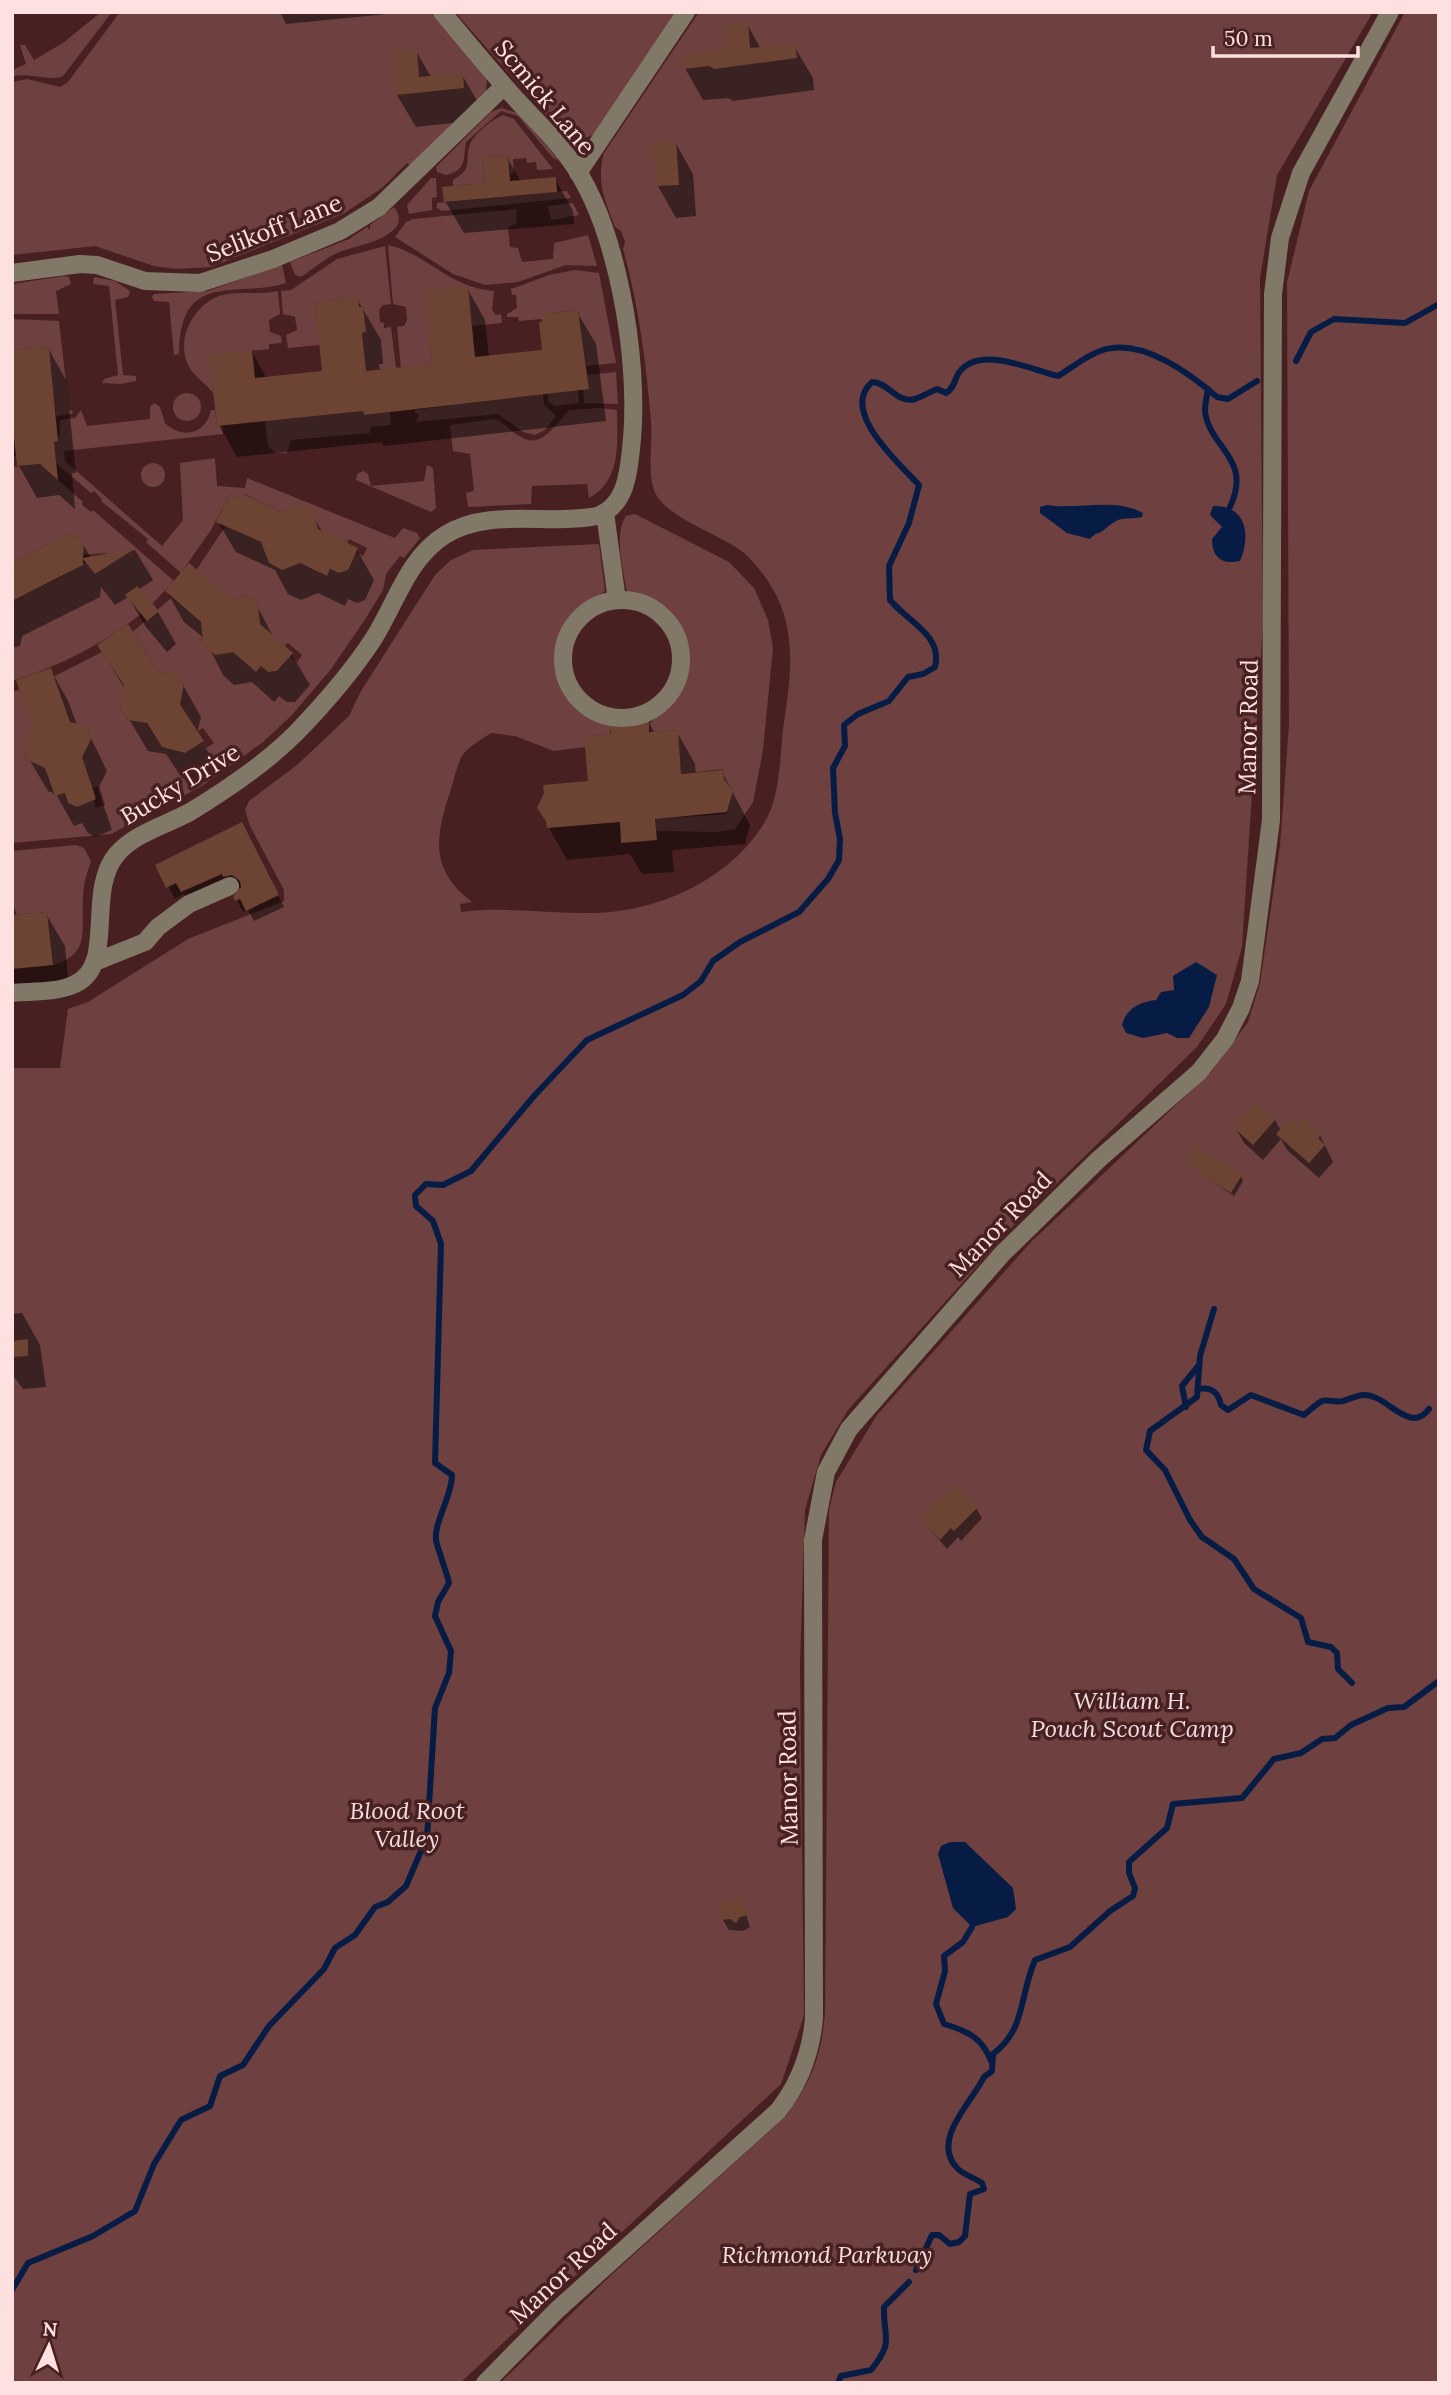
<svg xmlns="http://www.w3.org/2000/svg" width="1451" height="2395" viewBox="0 0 1451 2395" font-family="Lora,serif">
  <rect width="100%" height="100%" fill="#492021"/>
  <path fill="#6e4040" d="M101 12H112L63 76C51 82 32 73 12 76V70L26 64 20 45H25L34 60 63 43Z
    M120 12H432L487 77 486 92 411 166 407 163 382 188 343 214 211 267 176 269 154 266 95 246 12 255V82L27 79 60 87 68 82Z
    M455 12H680L596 133C580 142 573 139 559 130Z
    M699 12H1373L1277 175 1260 278 1263 623 1242 947 1226 1004 1197 1047 1016 1223 848 1410 821 1455 805 1510 800 1665 804 2016 781 2084 460 2383H12V1068H60L68 1009 88 1002 188 939 284 901V890L250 826 245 810 249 801 297 765 349 716 361 691 435 575 451 560 473 550 599 544 605 591C596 597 586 603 578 610 555 631 548 675 569 700 579 712 596 720 610 726V734L585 737V747L554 751 515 736 491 733C483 739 467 747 462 756 456 767 454 781 450 792 435 838 430 870 472 902L460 904 461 912C505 906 549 914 593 913 659 912 734 878 767 818 780 793 780 757 783 730 790 680 799 631 771 586 764 574 751 558 740 550 717 533 664 517 654 490 647 471 653 442 651 421 646 363 639 306 623 249L625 242 621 231 615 227C605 201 596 181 604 153Z
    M1405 12H1439V2383H500L608 2278 786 2116C812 2080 821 2057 825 2013L829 1510 836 1482 877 1415 1030 1243 1211 1072 1248 1022 1260 983 1280 846 1289 725 1287 283 1309 191Z
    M501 108 518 113 560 161 553 158 518 116 501 111 466 142C463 159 467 170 446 175L437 172 436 167 491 112Z
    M503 115 514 119 553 169 537 170 536 162 527 163 526 158 513 159 514 174H510L508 155 483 157 485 183 453 186V180C473 168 465 165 469 147 472 135 493 119 503 115Z
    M431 178H436L437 197 432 198V210L409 214 407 205Z
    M567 191 571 198 442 211 437 208V203Z
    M573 203 579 215 551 220 548 206Z
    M394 207C417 237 353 246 337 253 324 259 313 269 301 277L295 275 290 262 349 239 367 227 370 230V225Z
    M517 209 516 224 508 227 510 247 518 248 522 262 553 259 554 243 588 235 597 266 566 265 518 282 485 285 453 274 395 237 406 222 413 219Z
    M388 245C428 254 449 288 494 291L492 310 496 315 501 314 502 323 472 326 468 287 425 291 432 364 401 368 397 327 404 326 407 321 406 307 393 304Z
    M385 246 391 304 383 305 379 310 380 322 384 323V328L391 327 396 368 366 371 362 333 366 332 363 307H359L358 297 315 302 320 345 288 348 286 335 297 330 295 317 283 314 281 291 291 290 337 259Z
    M282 264 286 283C235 299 180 269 179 354L174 355 169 302 154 301 152 297 154 294 208 291Z
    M575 270 599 273 616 363 586 366 578 310 542 314V319L519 321 518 317H507V314L517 308 516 295H512L511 289 549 275Z
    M64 276 69 277 71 284 56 291 59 314H12V284Z
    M94 277 115 281 130 291 128 297 115 300 123 375 136 376V381L121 384 102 383 104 379 118 375 109 286 93 284Z
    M278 291 280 314 269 320 270 332 281 336 282 343 269 344V349L210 355 213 393C206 383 194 377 188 365 175 338 196 301 223 295 241 291 260 295 278 291Z
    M12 319 59 321 69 410 73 411 72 414 56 416 49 347 13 350Z
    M616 372 618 404 584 403 583 389H589L587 375Z
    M578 390 579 403 556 406 548 402V393Z
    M173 407a14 14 0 1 1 28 0a14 14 0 1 1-28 0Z
    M543 393 544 405 556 416 545 430 535 435 523 432 498 414 416 422 419 414 415 413V410Z
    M154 403 160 407 165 423C182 440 206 434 211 410H215L217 426H222L223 434 64 451 65 461 162 546 183 520 180 463 215 458 217 486 245 488 247 478 395 538 403 528 417 533 420 538 404 558 400 556 386 574 383 590 366 618 331 669 292 715 263 742 202 786 111 834 12 843V692L31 686 35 733 23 746 28 760 44 764 55 796 65 793 68 803 77 807 92 794 96 808 105 805 99 786 92 788 80 752 91 739 86 725 70 722 55 679 45 681 114 646 104 655 129 692 122 697 120 707 128 720 141 722 144 720 163 748 171 743 176 751 185 753 194 747 199 737 206 748 214 743 203 728 198 731 177 699 181 696 184 684 176 672 159 673 135 635 126 638 180 590 173 599 208 627 202 634 203 644 214 654 230 649 256 672 261 666 268 672 277 671 283 665 286 653 297 662 302 655 288 643 284 646 255 621 259 616 258 604 247 595 232 600 193 575 231 518 228 527 268 546 265 553 269 563 282 570 296 561 327 576 330 569 339 573 348 569 351 550 363 556 367 548 349 539 347 543 313 527 298 504 285 513 244 494 241 499 230 494 211 530 181 573 146 542 148 539 101 501 102 499 94 491 91 493 56 463 54 442 60 435V420L75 418 81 410 87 426 150 419V407Z
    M600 408 617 410C617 444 622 479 589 498L587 484 532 486 531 504 468 507 466 493 474 491 470 454 453 451 450 425 495 419C505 423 510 431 519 436 542 451 555 424 569 410Z
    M363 411 364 415 390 412 391 425 370 427V433L291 440 287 453H275L268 446 265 421Z
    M141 475a12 12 0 1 1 24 0a12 12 0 1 1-24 0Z
    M40 464 83 502 82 505 91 512 93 510 174 581 152 604 136 586 126 595 141 614C101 645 60 666 12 681V601L65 575 82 563H87L95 574 114 562 106 553 81 555 84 542 70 532 12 564V467Z
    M427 465 433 468 436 508 431 512 356 480 357 474 363 471 368 474 371 486 424 481Z
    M635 514 729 562 754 588 768 620 773 648 763 750 753 802 735 829 717 832 656 831 655 819 727 814 733 791 724 779 723 769 681 774 677 730 650 732 649 724C675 699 687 688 685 650 685 639 682 627 676 619 664 605 643 600 627 594 624 570 613 537 626 516Z
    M76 845 84 848 91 861C87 873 83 885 83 898 81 931 91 954 53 965L47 912 12 915V851Z"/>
  <path fill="#071c44" d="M1047 505C1077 510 1114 497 1143 513L1142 517C1119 521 1124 514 1105 529 1100 534 1095 532 1090 539L1067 533 1040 513V507Z
    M1213 506C1247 505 1251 536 1240 561 1221 565 1212 557 1212 539L1222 527 1210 515Z
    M1196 962 1217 975 1209 1007 1189 1038H1177L1167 1033 1143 1038 1126 1033 1122 1025C1126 1009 1139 1002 1156 1000L1161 992 1174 990 1173 976Z
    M950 1842H965L1013 1888 1016 1909 1008 1917 972 1927 953 1908 938 1854 941 1846Z"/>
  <path fill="#0007" d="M280 12H397V13L286 24Z
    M747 24 761 49 794 46 813 78 814 90 733 101 728 98 703 100 685 68 726 51Z
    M416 51 431 77 462 75 481 107 482 120 416 127 397 95Z
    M675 142 693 174 696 216 676 218 658 186Z
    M507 157 521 182 555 179 573 211 574 224 464 233 445 201 487 185Z
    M467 288 485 320 489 357 544 352V323L577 312 596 344 606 421 384 446 381 442 237 457 219 425 252 352 267 379 324 373 357 299 381 340 383 364H379L380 372 434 366Z
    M48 348 66 380 76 473H72L75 509 59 495 37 498 19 466 18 456 12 457V352Z
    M310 512 323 533 357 550 374 580 365 600 357 603 348 599 345 606 318 593 301 600 288 594 275 570 236 552 218 522Z
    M83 544 91 558 135 550 153 580 138 590 158 612 176 644 167 652 146 627 128 597 115 605 101 587 100 597 22 636 20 646 12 648V566Z
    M167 592 257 606 275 640 292 655 310 685 295 702H287L279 696 274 702 252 682 234 685 223 675 205 639 184 622Z
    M99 646 183 685 201 717 197 733 220 772 203 783 182 778 166 754 148 751 122 707 125 689Z
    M51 670 68 701 77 725 85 726 107 771 98 789 112 830 95 837 88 833 82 823 74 826 56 794 48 791 29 759Z
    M648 720 655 734 677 732 695 764 696 775 722 772 750 825 745 844 672 850 674 872 642 874 630 854 567 860 549 828 590 782 613 736Z
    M248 836 284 907 254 921 248 910 243 912 235 897 244 888H232L189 903 184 894 175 899 158 866Z
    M12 901 17 916 46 914 65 946 70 997 12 1003Z
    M1275 1120 1281 1131 1320 1135 1333 1162 1319 1178 1287 1150 1281 1139 1263 1160 1244 1143 1235 1127Z
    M1186 1163 1241 1176 1243 1181 1234 1196Z
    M22 1313 40 1345 46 1387 23 1389 12 1374V1314Z
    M976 1508 982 1518 961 1541 958 1537 947 1549 921 1519Z
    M742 1901 750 1927 743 1931 729 1930 723 1920 720 1904Z"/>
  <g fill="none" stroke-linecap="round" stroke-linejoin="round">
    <path stroke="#071c44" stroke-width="6" d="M1296 361 1311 332 1334 319 1405 323 1439 304
      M1208 389C1207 396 1205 404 1205 411 1209 448 1253 458 1230 507
      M1214 1309 1200 1356 1197 1397 1150 1431 1146 1450 1165 1470 1190 1520 1202 1537 1234 1559 1254 1589 1301 1618 1308 1642 1331 1647 1337 1653 1338 1669 1352 1683
      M1198 1389C1212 1387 1218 1392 1221 1405L1228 1410 1251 1395 1304 1415C1309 1411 1316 1404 1322 1401 1328 1399 1337 1403 1343 1401 1354 1398 1362 1392 1374 1397 1393 1404 1412 1432 1429 1409
      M1186 1407 1182 1386 1199 1365
      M972 1927 963 1942 944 1956 945 1971 936 2004 944 2024C967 2031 982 2037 991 2061
      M916 2270 932 2235H939L950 2244 959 2242 965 2236 970 2194 984 2189 982 2183C975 2178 964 2175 958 2169 929 2141 973 2101 984 2077L992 2071 993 2054C1026 2029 1019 1997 1035 1960L1070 1947 1110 1911 1133 1896 1135 1888 1129 1873V1862L1167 1828 1173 1804 1242 1798 1274 1759 1301 1753 1322 1739 1335 1738 1351 1725 1388 1708 1404 1707 1439 1681
      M12 2290 28 2263 93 2236 135 2211 154 2164 181 2120 210 2106 220 2076 243 2065 269 2026 324 1969 335 1948 355 1935 375 1907 388 1902 406 1886 427 1837 435 1708 449 1673 451 1651 435 1616 438 1602 449 1583C447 1573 437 1547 436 1540 434 1522 452 1496 452 1475L435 1463 441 1244 433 1221 416 1206 415 1195 426 1184 443 1185 471 1171 534 1096 587 1040 683 995 701 981 713 961 740 942 799 912 828 879 839 860 840 839 835 813 833 768 845 746 844 725 858 714 889 701 908 677 923 674 935 667C943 635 908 622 890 600L889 566 909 523 919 485C899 463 839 411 872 382 888 382 897 404 915 399 922 397 930 392 937 389L946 393C956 387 954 377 961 370 983 346 1032 370 1058 376 1071 368 1086 356 1100 351 1140 336 1188 372 1217 397L1228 399 1257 381
      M838 2383 841 2376 871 2370C895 2340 883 2339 884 2307L909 2282"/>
  </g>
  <path fill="#6d4434" d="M748 22 750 48 795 44 797 58 714 69 709 66 683 69 681 54 724 50 722 25Z
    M417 49 419 77 463 73 464 88 396 95 392 51Z
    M676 140 679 185 656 186 651 143Z
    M508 155 510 181 556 177 557 192 444 202 442 187 485 183 483 157Z
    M468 286 475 357 542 350 539 322H542L541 314 578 310 589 389 364 415 363 411 217 426 209 355 252 350 255 378 322 371 315 302 358 297 359 307H363L366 332 362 333 366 371 432 364 424 291Z
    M49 347 58 441 54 442 58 480 40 464 17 466 12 418V350Z
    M230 494 241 499 243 494 285 513 298 503 312 510 318 529 358 548 348 570 339 573 330 569 327 576 300 563 282 570 269 563 261 542 216 522Z
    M70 532 84 542 83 558 136 548 95 574 83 559V565L12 601V564Z
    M189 563 232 600 247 595 258 604 260 624 293 653 277 671 268 672 261 666 256 672 233 652 215 655 203 644 201 622 165 591Z
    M137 586 159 611 147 621 125 595Z
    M128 624 159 673 176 671 184 684 180 704 204 741 185 753 162 747 147 723 128 720 120 707 124 685 97 645Z
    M51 668 70 722 86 725 91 739 82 757 96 799 77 807 68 803 65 793 55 796 45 768 28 760 23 746 32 725 16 680Z
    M649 719V732L678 730 681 774 723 770 724 779 733 791 727 812 655 819 657 840 621 843 620 822 547 828 546 821 537 808 544 793 543 785 588 781 584 737 611 734 609 722Z
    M242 822 279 895 246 911 240 899 235 901 233 897 241 887 240 881 232 875 223 877 222 874 181 892 176 883 166 888 155 865Z
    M47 912 53 965 12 969V915Z
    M1256 1102 1276 1119 1253 1145 1233 1127Z
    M1292 1116 1298 1122 1303 1116 1322 1134 1318 1138 1325 1145 1309 1163 1276 1134Z
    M1195 1146 1242 1175 1231 1193 1184 1163Z
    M28 1339V1356L12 1357V1341Z
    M955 1483 978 1507 954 1531 951 1528 940 1540 919 1518Z
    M738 1900H743L746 1916 740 1917 736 1923 730 1919 721 1920 718 1902Z"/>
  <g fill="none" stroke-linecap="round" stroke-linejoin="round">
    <path stroke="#827867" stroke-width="18" d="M578 173 686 12
      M12 273 80 264 97 265 145 281 200 283 273 259 340 231 379 207 504 86
      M605 513 617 600
      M563 659a59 59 0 1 1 118 0a59 59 0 1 1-118 0Z
      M95 962 145 942 158 927 189 904 230 886
      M12 993C32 991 57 993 75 984 117 965 85 891 117 854 135 833 166 825 190 812 228 789 265 764 296 733 324 704 352 672 374 638 396 603 408 558 445 535 490 507 548 526 597 516 628 505 629 468 632 439 639 358 618 224 568 157 553 136 532 117 515 98 490 70 466 41 442 12
      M485 2383 557 2310 778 2111C800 2083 811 2053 814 2018L813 1540 826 1472 849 1429 1002 1254 1099 1159 1199 1072 1225 1039 1241 1008 1250 981 1271 820 1273 294 1280 238 1301 173 1390 12"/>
  </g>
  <g text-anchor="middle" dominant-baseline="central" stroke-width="7" stroke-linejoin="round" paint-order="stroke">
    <g font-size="24" fill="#fde0df" stroke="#492021">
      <text transform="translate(545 97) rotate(50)">Scmick Lane</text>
      <text transform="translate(274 228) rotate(-22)">Selikoff Lane</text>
      <text transform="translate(1248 727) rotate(-89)">Manor Road</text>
      <text transform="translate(180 784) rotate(-31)">Bucky Drive</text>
      <text transform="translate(1000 1224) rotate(-46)">Manor Road</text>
      <text transform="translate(788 1778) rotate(-91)">Manor Road</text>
      <text transform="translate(563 2273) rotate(-43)">Manor Road</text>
    </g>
    <g font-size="24" font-style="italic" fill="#f2dedd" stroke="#492021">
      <text x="1132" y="1700">William H.<tspan x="1132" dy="28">Pouch Scout Camp</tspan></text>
      <text x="407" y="1810">Blood Root<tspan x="407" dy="28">Valley</tspan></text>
      <text x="827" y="2254">Richmond Parkway</text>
    </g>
  </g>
  <rect width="1451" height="2395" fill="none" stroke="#fde0df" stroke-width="28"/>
  <g transform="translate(49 2346) rotate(4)" stroke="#492021" stroke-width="5" paint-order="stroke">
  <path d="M0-5L12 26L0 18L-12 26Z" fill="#fde0df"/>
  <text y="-10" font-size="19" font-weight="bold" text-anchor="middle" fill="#fde0df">N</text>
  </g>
  <path d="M1213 46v10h145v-10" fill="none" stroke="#fde0df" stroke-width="3.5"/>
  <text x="1224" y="46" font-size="21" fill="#fde0df" stroke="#492021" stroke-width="5" paint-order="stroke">50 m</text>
</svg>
